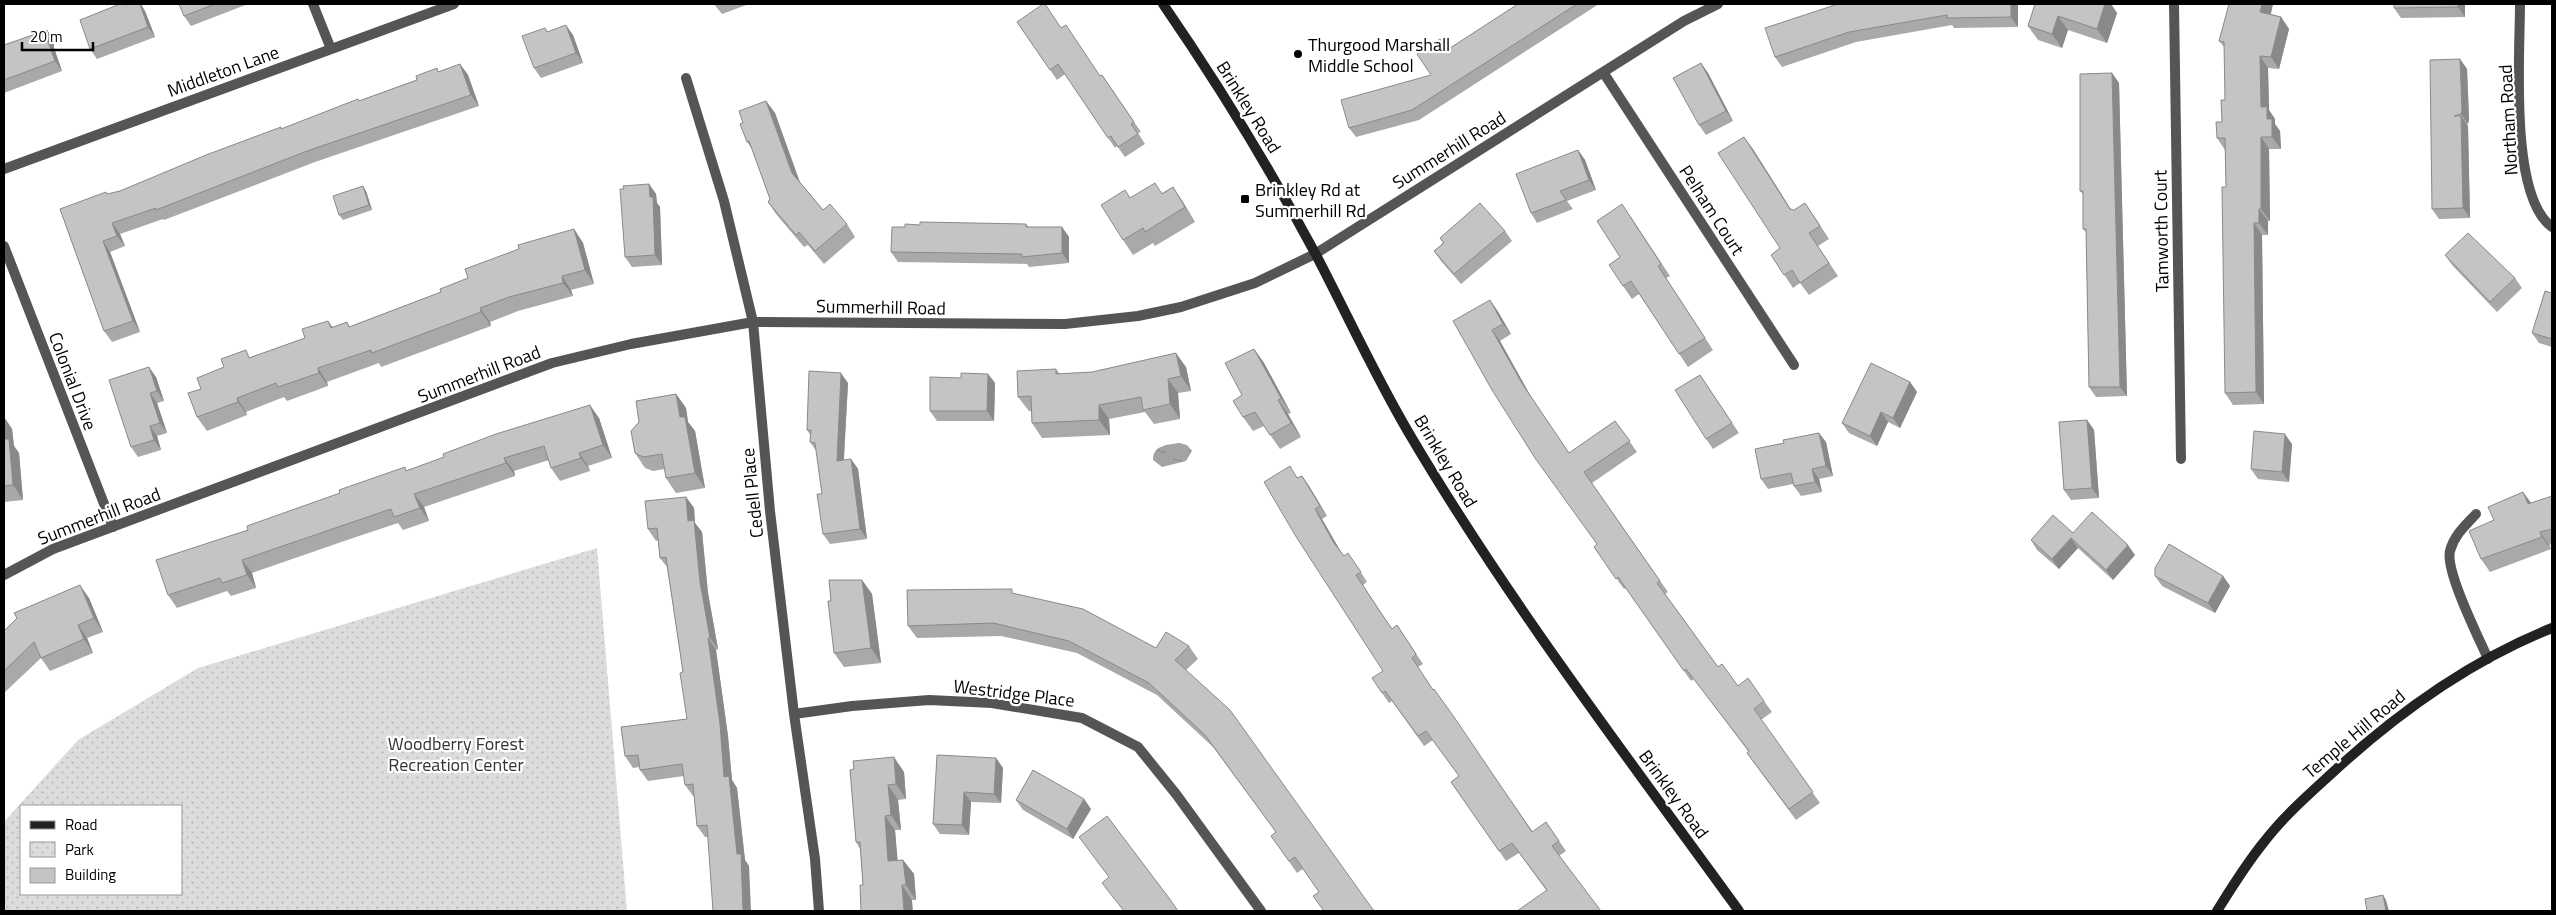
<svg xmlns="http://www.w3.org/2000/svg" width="2556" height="915" viewBox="0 0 2556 915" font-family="'Titillium Web',sans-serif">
  <defs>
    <pattern id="park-dots" width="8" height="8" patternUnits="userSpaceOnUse" patternTransform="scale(1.25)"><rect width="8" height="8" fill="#dcdcdc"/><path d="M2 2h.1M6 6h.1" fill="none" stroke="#bbb" stroke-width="1.8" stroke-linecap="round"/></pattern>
    <pattern id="water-ripples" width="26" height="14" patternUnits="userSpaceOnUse" patternTransform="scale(1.25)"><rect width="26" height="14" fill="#a3a3a3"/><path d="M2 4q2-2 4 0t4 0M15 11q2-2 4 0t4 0" fill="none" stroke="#8b8b8b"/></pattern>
  </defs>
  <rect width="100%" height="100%" fill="#fff"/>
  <path fill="url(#park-dots)" fill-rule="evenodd" d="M597 548 627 911H4V822L78 740 198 668ZM21 806H181V894H21Z"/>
  <path fill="url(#water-ripples)" d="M1179 443 1187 445 1192 451 1186 461 1162 467 1153 460C1153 445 1167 445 1179 443Z"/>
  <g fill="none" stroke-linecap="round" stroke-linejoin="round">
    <path stroke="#555" stroke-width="10" d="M2476 514C2466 525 2454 535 2450 551 2445 571 2479 638 2488 659"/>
    <path stroke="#555" stroke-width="10" d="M313 4 331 49
      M2174 4 2181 459
      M2520 4C2520 55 2509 196 2552 227
      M1603 72 1794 365
      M686 78 724 201 753 322 770 511 794 714 815 859 819 911
      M4 169 454 4
      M4 246 113 527
      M4 575 53 549 552 363 631 344 753 322 1065 324 1138 316 1181 307 1255 283 1315 254 1684 21 1718 4
      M794 714 852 706 929 700 992 703 1082 718 1138 747 1176 794 1261 911"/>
    <path stroke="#222" stroke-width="10" d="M1163 4C1218 84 1269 167 1315 253 1347 314 1375 376 1410 435 1508 601 1626 755 1739 911
      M2217 911C2232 887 2246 864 2264 842 2283 817 2308 795 2331 774 2396 714 2469 661 2552 628"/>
  </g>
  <path fill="#a9a9a9" d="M179 4H248L191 26 184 16Z
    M714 4H749L722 14Z
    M1518 4H1599L1419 120 1356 137 1349 128 1431 75 1448 50Z
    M1838 4H2018V27L1954 28 1952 25 1856 42 1782 67 1775 57Z
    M2035 4H2111L2117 13 2107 43 2068 30 2062 48 2038 40 2028 26Z
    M2273 4 2271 14 2281 17 2289 29 2279 69 2268 68 2269 110 2275 119V124L2280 131 2281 149H2269L2270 221H2268V235H2262L2264 404 2233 405 2225 393 2226 187 2225 150 2217 138 2222 122 2225 100V48L2219 41Z
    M2394 4H2465V17L2401 18 2394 8Z
    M127 5 145 11 155 37 97 59 90 49Z
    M1017 22 1061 28 1100 76 1102 75 1141 132 1138 133 1145 144 1125 157 1117 146 1115 148 1065 74 1057 80Z
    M545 28 547 31 573 35 583 63 541 78 534 68Z
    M47 30 54 40V48L62 71 4 93V45Z
    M2460 59 2467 69 2469 119 2468 124H2467L2468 126 2470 218 2439 219 2432 209Z
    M1701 63 1708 73 1733 121 1706 135 1699 125Z
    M460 64 468 75 479 106 315 162 164 220 163 219 120 234 125 246 110 252 140 332 112 342 104 331 60 209 120 191 282 129Z
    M2112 73 2119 83 2127 396 2096 397 2089 387 2086 232 2083 229V194L2080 191Z
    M766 101 775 113 800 182 823 210 847 224 855 237 824 264 808 245 804 247 776 214 768 202 770 199 752 149 747 142 743 123Z
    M1744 137 1791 210 1814 216 1829 239 1818 246 1838 276 1809 295 1800 283 1793 288 1771 255 1780 248Z
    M1578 150 1585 160 1596 190 1567 201 1573 209 1537 223 1531 213Z
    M649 184 656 194 657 203 660 207 662 265 632 267 625 257Z
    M1173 187 1195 222 1155 246 1153 243 1133 255 1123 240 1125 190 1130 198 1162 193Z
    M366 191 372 210 343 220 339 215Z
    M1631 217 1670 276 1666 278 1713 350 1688 367 1639 294 1632 299 1623 286 1620 257Z
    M1026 224 1029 227H1062L1069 237V263L1029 267 1027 264 898 262 891 252 905 227 920 225Z
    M574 229 583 243 594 284 571 290 573 296 518 311 490 322 491 326 381 367 379 363 327 382 328 386 287 401 284 397 246 412 247 415 207 431 197 417 201 389 251 357 305 338 328 321 333 327 347 322 350 327 441 292Z
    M1505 231 1512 241 1461 284 1441 261 1434 251 1443 243 1440 238Z
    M2445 255 2515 278 2522 288 2497 312 2452 265Z
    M2552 293V347L2539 343 2532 333Z
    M1497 310 1511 334 1500 341 1530 395 1569 453 1615 421 1637 452 1592 483 1668 592 1665 594 1718 667 1738 686 1764 701 1772 712 1761 720 1820 803 1796 820 1754 763 1747 753 1748 751 1694 679 1691 681 1626 588 1624 589 1594 547 1597 544 1453 321Z
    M1254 349 1264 363 1291 413 1288 414 1301 437 1280 449 1264 426 1253 431 1243 417 1242 395Z
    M1186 367 1191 391 1178 393 1180 419 1154 424 1145 412 1109 419 1110 435 1042 438 1032 423 1031 411H1029L1018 397 1056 369 1060 374Z
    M988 374 995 383 994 421H937L930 411 961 378Z
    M1700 375 1739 433 1713 449 1706 439Z
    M156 377 164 401 157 403 167 433 157 436 161 450 138 457 131 447Z
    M1910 382 1917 392 1900 428 1888 422 1877 446 1849 433 1842 423Z
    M848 383 844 460 851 459 858 469 867 539 830 544 823 534 822 494 817 452 810 442 811 436 807 430Z
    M676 394 686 408 688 422 695 431 705 488 676 493 666 478 665 469 653 471 645 468 635 453Z
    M4 417 12 429 14 446 19 453 23 500 4 502Z
    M599 418 612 458 588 466 590 471 560 481 551 468 549 460 514 471 515 476 424 507 429 521 403 530 398 523 353 538 252 573 256 588 231 596 227 591 177 608 168 595 248 530 407 470Z
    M2087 420 2094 430 2099 498 2071 500 2064 490Z
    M1826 442 1833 476 1819 479 1822 492 1801 496 1794 486 1793 484 1768 489 1761 479Z
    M2292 444 2289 482 2258 479 2251 469Z
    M1302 476 1309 486 1327 516 1322 519 1339 549 1344 556 1355 563 1367 582 1363 585 1386 620 1392 629 1397 625 1423 664 1418 667 1433 690 1533 832 1546 822 1566 851 1559 856 1546 890 1519 853 1506 861 1451 782 1459 776 1433 740 1424 746 1392 701 1389 703 1382 693 1383 671 1298 478Z
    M2552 496V544L2549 545 2551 549 2490 572 2481 559 2494 520 2531 503Z
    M686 497 694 508 695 523 702 532 708 593 718 649 716 650 728 736 732 780 737 788 745 860 749 866 708 837H705L697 826 694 796H693L685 785 684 776 648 781 640 770V767L633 768 625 756 687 719 683 672 667 567 660 558 659 540 656 541 648 529Z
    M2073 533 2135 555 2113 580 2078 548 2059 569 2037 550 2031 540Z
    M2155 576H2223L2230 586 2215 613 2162 586Z
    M862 580 872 594 881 663 844 667 834 653 831 601Z
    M1016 594 1156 648 1189 646 1198 659 1186 670 1319 892 1303 869 1297 873 1271 836 1276 832 1213 747 1157 695 1077 653 1001 636 917 638 908 626Z
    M89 598 103 632 87 638 93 653 50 671 41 658 4 693V631Z
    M996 758 1003 768 1001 803 971 802 969 835 940 834 933 824Z
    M850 770 904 772 906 799 898 800 901 830H895L897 860H903L914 874 916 900H912L863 885 860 849 856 842Z
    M1084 799 1091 809 1073 839 1023 810 1016 800Z"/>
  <path fill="#898989" d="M140 4H141L145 11 155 37 148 27Z
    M2011 4H2018V27L2011 17Z
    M2105 4H2111L2117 13 2107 43 2097 29Z
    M2262 4H2273L2268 24 2260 12Z
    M2458 4H2465V17L2458 7Z
    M2058 16 2068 30 2062 48 2052 34Z
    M2281 17 2289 29 2279 69 2271 57Z
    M566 25 573 35 583 63 576 53Z
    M47 30 54 40V48L62 71 55 61 47 39Z
    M2260 56 2268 68 2269 110 2275 119V124L2280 131 2281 149 2272 137 2267 119 2261 107Z
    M2460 59 2467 69 2469 119 2468 124 2461 114Z
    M1701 63 1708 73 1733 121 1726 111Z
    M460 64 468 75 479 106 471 95Z
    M2112 73 2119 83 2127 396 2120 387Z
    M766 101 775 113 801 186 792 173Z
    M2461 116 2468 126 2470 218 2463 208Z
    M1744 137 1753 149 1799 222 1790 209Z
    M2261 137 2269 149 2270 221 2261 209Z
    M1578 150 1585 160 1596 190 1589 180Z
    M649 184 656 194 657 203 660 207 662 265 655 255Z
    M363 186 366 191 372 210 369 205Z
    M1173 187 1183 202 1195 222 1185 207Z
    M2259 209 2268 221V235L2259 223Z
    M112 223 120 234 125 246 117 236Z
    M2254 223 2262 235 2264 404 2256 392Z
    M1062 227 1069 237V263L1062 253Z
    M574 229 583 243 594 284 585 270Z
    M103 241 110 252 140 332 133 321Z
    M562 276 571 290 573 296 563 283Z
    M1490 300 1497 310 1511 334 1503 324Z
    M480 308 490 322 491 326 481 312Z
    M1492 330 1500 341 1530 395 1523 385Z
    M1254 349 1264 363 1291 413 1281 398Z
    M1176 353 1186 367 1191 391 1181 376Z
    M149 367 156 377 164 401 157 391Z
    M318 368 327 382 328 386 319 373Z
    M841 373 848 383 843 471 837 461Z
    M988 374 995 383 994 421 987 411Z
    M1168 379 1178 393 1180 419 1170 404Z
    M1910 382 1917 392 1900 428 1893 418Z
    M150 393 157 403 167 433 160 423Z
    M676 394 686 408 688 422 695 431 705 488 695 473 680 417Z
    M237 398 246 412 247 415 238 402Z
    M1278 400 1288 414 1301 437 1291 423Z
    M590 405 599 418 612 458 603 445Z
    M1099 405 1109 419 1110 435 1099 420Z
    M1881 412 1888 422 1877 446 1870 436Z
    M4 417 12 429 14 446 19 453 23 500 13 485 4 439Z
    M2087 420 2094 430 2099 498 2092 488Z
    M150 426 157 436 161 450 154 440Z
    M1819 433 1826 442 1833 476 1826 466Z
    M2285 434 2292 444 2289 482 2282 472Z
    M579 453 588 466 590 471 581 458Z
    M504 458 514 471 515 476 506 463Z
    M851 459 858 469 867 539 860 529Z
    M1812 469 1819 479 1822 492 1815 482Z
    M1302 476 1309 486 1327 516 1320 506Z
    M2523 492 2532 504H2528Z
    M414 494 424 507 429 521 420 508Z
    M686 497 694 508 695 523 702 532 708 593 718 649 710 638 688 521Z
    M1315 509 1322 519 1341 552 1334 543Z
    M2540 532 2549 545 2551 549 2542 537Z
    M2071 538 2078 548 2059 569 2052 559Z
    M2128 545 2135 555 2113 580 2106 570Z
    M242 560 252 573 256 588 247 575Z
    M2223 576 2230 586 2215 613 2208 603Z
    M862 580 872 594 881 663 871 648Z
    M80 585 89 598 103 632 94 618Z
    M78 625 87 638 93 653 84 639Z
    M708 638 716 650 728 736 732 780 737 788 745 860 749 866 751 911H743L724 777Z
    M894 757 904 772 906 799 896 784Z
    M996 758 1003 768 1001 803 994 794Z
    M888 785 898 800 901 830 891 815Z
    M964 792 971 802 969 835 962 825Z
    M1084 799 1091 809 1073 839 1067 829Z
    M885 816 895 830 899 875 888 861Z
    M903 860 914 874 916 900 906 885Z
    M902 885 912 900 913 911H904Z
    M2383 895 2386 900 2389 911H2386Z"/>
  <path fill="#c4c4c4" stroke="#898989" d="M120 4H126V5L131 4H140L148 27 90 49 80 20Z
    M179 4H215L184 16Z
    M1043 4H1045L1061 28 1066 25 1100 76 1102 75 1134 122 1131 124 1138 134 1118 147 1111 136 1108 138 1058 64 1050 70 1017 22Z
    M1518 4H1577L1412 110 1349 128 1341 100 1431 75 1417 54 1440 39 1447 50Z
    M1838 4H2011V17L1947 18V15L1849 32 1775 57 1765 28Z
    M2035 4H2105L2097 29 2058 16 2052 34 2028 26Z
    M2229 4H2262L2260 12 2281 17 2271 57 2260 56 2261 107H2267V119H2272V137H2261V209H2259V223H2254L2256 392 2225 393 2222 187H2226L2225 138H2217L2216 122H2222L2221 100H2225L2224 42 2219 41Z
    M2394 4H2458V7L2394 8Z
    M566 25 576 53 534 68 522 36 545 28 547 32Z
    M47 30V39L55 61 4 80V45Z
    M2460 59 2462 110 2461 114 2454 116H2461L2463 208 2432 209 2430 60Z
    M1701 63 1726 111 1699 125 1673 78Z
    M460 64 471 95 307 151 156 210V208L112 223 117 236 103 241 133 321 104 331 60 209 106 192 107 194 120 191 206 155 281 127V129L358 99 359 101 417 80 416 76 437 68 438 72Z
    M2112 73 2120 387H2089L2086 229H2083V191H2080V74Z
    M766 101 792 173 823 210 830 204 847 224 815 251 799 232 796 235 768 202 770 199 749 141 747 142 740 124 743 123 739 111Z
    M1744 137 1790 209 1794 210 1805 203 1820 226 1809 233 1829 263 1800 283 1792 270 1784 275 1771 255 1780 248 1718 153Z
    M1578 150 1589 180 1560 191 1566 200 1531 213 1516 174Z
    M1155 183 1162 194 1173 187 1185 207 1145 232 1143 228 1123 240 1101 205 1125 190 1130 198Z
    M649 184 650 197H653L655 255 625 257 620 189H624L623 186Z
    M363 186 369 205 339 215 333 196Z
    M1480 203 1505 231 1454 274 1434 251 1444 243 1440 238Z
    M1622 204 1661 264 1658 266 1705 338 1679 354 1631 281 1623 286 1609 265 1620 257 1597 221Z
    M920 222 1026 224V227H1062V253L1022 257V254L891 252 892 227H905V224L920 225Z
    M574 229 585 270 562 276 563 283 509 297 480 308 481 312 372 353 371 350 318 368 319 373 278 387 276 383 237 398 238 402 197 417 188 393 201 389 197 378 224 367 221 359 246 350 249 358 305 338 302 329 328 321 331 328 347 322 349 327 441 292 440 289 468 278 465 269 519 249 518 245Z
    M2468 233 2515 278 2490 302 2445 255Z
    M2545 291 2552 293V339L2532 333Z
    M1490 300 1503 324 1492 330 1523 385 1569 453 1615 421 1630 441 1584 472 1660 581 1657 583 1718 667 1722 664 1738 686 1748 678 1764 701 1754 709 1813 792 1789 809 1747 753 1749 751 1686 669 1684 671 1618 577 1616 579 1594 547 1597 544 1535 458 1492 390 1453 321Z
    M1254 349 1281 398 1278 400 1291 423 1270 435 1255 412 1243 417 1233 401 1242 395 1225 363Z
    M1176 353 1181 376 1168 379 1170 404 1143 410 1141 397 1099 405V420L1032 423 1031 396 1018 397 1017 371 1056 369V374L1092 372Z
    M1871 363 1910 382 1893 418 1881 412 1870 436 1842 423Z
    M149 367 157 391 150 393 160 423 150 426 154 440 131 447 109 380Z
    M809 371 841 373 837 461 851 459 860 529 823 534 817 494H822L815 443 810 442 811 430H807Z
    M961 373 988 374 987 411H930V377L961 378Z
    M1700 375 1732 423 1706 439 1675 390Z
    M676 394 680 417H685L695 473 666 478 662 454 643 457 635 453 631 431 639 422 636 401Z
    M590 405 603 445 579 453 581 458 551 468 544 446 504 458 506 463 414 494 420 508 394 517 391 509 344 525 242 560 247 575 222 583 220 578 168 595 156 560 248 530 247 526 340 493 339 490 405 467 406 471 444 457 443 454 496 434Z
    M2087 420 2092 488 2064 490 2059 422Z
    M2254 431 2285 434 2282 472 2251 469Z
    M4 432V439H9L13 485 4 486Z
    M1819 433 1826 466 1812 469 1815 482 1794 486 1791 473 1761 479 1755 449 1784 443 1783 440Z
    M1290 466 1297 478 1302 476 1320 506 1315 509 1334 543 1344 556 1348 553 1361 572 1356 575 1379 610 1392 629 1397 625 1416 654 1412 658 1433 690 1434 689 1454 717 1532 832 1546 822 1559 841 1552 846 1601 911H1517L1547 890 1512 843 1499 851 1451 782 1459 776 1426 731 1418 736 1385 691 1382 693 1372 678 1383 671 1295 535 1264 482Z
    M2523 492 2528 504 2552 496V529L2540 532 2542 537 2481 559 2469 531 2494 520 2488 507Z
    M686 497 688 521 694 520 700 582 710 638H708L720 724 724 777 729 776 737 854H741L743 911H713L707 825 697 826 693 784 685 785 682 764 640 770 638 755 625 756 621 727 687 719 680 673 683 672 666 557 660 558 657 528 648 529 645 501Z
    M2092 512 2128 545 2106 570 2071 538 2052 559 2031 540 2053 515 2073 533Z
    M2169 544 2223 576 2208 603 2155 576V568Z
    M829 580H862L871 648 834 653 828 601H831Z
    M80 585 94 618 78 625 84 639 41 658 34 642 4 671V631L17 618 14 613Z
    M1012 589V593L1083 609 1156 648 1166 632 1189 646 1175 660 1230 710 1374 911H1324L1313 896 1319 892 1295 857 1289 861 1271 836 1276 832 1205 735 1149 683 1069 641 993 623 908 626 907 590Z
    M937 755 996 758 994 794 964 792 962 825 933 824Z
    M894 757 896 784 888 785 891 815 885 816 888 861 903 860 906 885H902L904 911H861L860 885H863L860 842H856L850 770 854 769 853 761Z
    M1033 770 1084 799 1067 829 1016 800Z
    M1107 816 1169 898 1178 911H1124L1102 883 1109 877 1079 837Z
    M2383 895 2386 911H2367L2365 899Z"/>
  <g fill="#000" stroke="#fff" stroke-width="2">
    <circle cx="1298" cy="54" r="5"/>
    <rect x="1240" y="194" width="10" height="10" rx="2.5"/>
  </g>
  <g text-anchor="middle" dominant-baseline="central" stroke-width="4.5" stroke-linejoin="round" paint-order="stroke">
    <g font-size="18" fill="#000" stroke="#fff" text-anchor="start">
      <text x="1308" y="44">Thurgood Marshall<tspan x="1308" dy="21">Middle School</tspan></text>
      <text x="1255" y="189">Brinkley Rd at<tspan x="1255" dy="21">Summerhill Rd</tspan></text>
    </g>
    <g font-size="18" fill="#000" stroke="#fff">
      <text transform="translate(223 71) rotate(-20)">Middleton Lane</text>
      <text transform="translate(1249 107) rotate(58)">Brinkley Road</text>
      <text transform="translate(2508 120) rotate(-93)">Northam Road</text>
      <text transform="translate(1449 150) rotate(-32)">Summerhill Road</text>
      <text transform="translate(1712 210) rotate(57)">Pelham Court</text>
      <text transform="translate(2161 231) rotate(-91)">Tamworth Court</text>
      <text transform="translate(881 307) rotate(1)">Summerhill Road</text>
      <text transform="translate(479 374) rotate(-21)">Summerhill Road</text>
      <text transform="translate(73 381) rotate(69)">Colonial Drive</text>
      <text transform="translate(1446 461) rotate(59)">Brinkley Road</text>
      <text transform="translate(752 493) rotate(-96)">Cedell Place</text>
      <text transform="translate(99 516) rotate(-21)">Summerhill Road</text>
      <text transform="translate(1014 693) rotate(7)">Westridge Place</text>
      <text transform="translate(2354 734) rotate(-40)">Temple Hill Road</text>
      <text transform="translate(1674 794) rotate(54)">Brinkley Road</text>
    </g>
    <g font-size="18" fill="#333" stroke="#fff">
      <text x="456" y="743">Woodberry Forest<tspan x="456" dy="21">Recreation Center</tspan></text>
    </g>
  </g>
  <rect width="2556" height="915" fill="none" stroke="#000000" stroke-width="10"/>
  <rect x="20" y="805" width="162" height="90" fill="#ffffff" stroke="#999999"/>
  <rect x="30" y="821" width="25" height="8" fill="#222222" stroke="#999999"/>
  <text x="65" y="830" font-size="15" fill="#000000">Road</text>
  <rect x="30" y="842" width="25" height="15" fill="url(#park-dots)" stroke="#999999"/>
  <text x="65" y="855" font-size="15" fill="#000000">Park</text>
  <rect x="30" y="868" width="25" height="15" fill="#c4c4c4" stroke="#999999"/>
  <text x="65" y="880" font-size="15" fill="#000000">Building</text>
  <path d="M22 42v8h71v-8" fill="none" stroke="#000000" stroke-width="2.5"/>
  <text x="30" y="42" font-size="15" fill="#000000" stroke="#ffffff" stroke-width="4" paint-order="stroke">20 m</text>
</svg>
